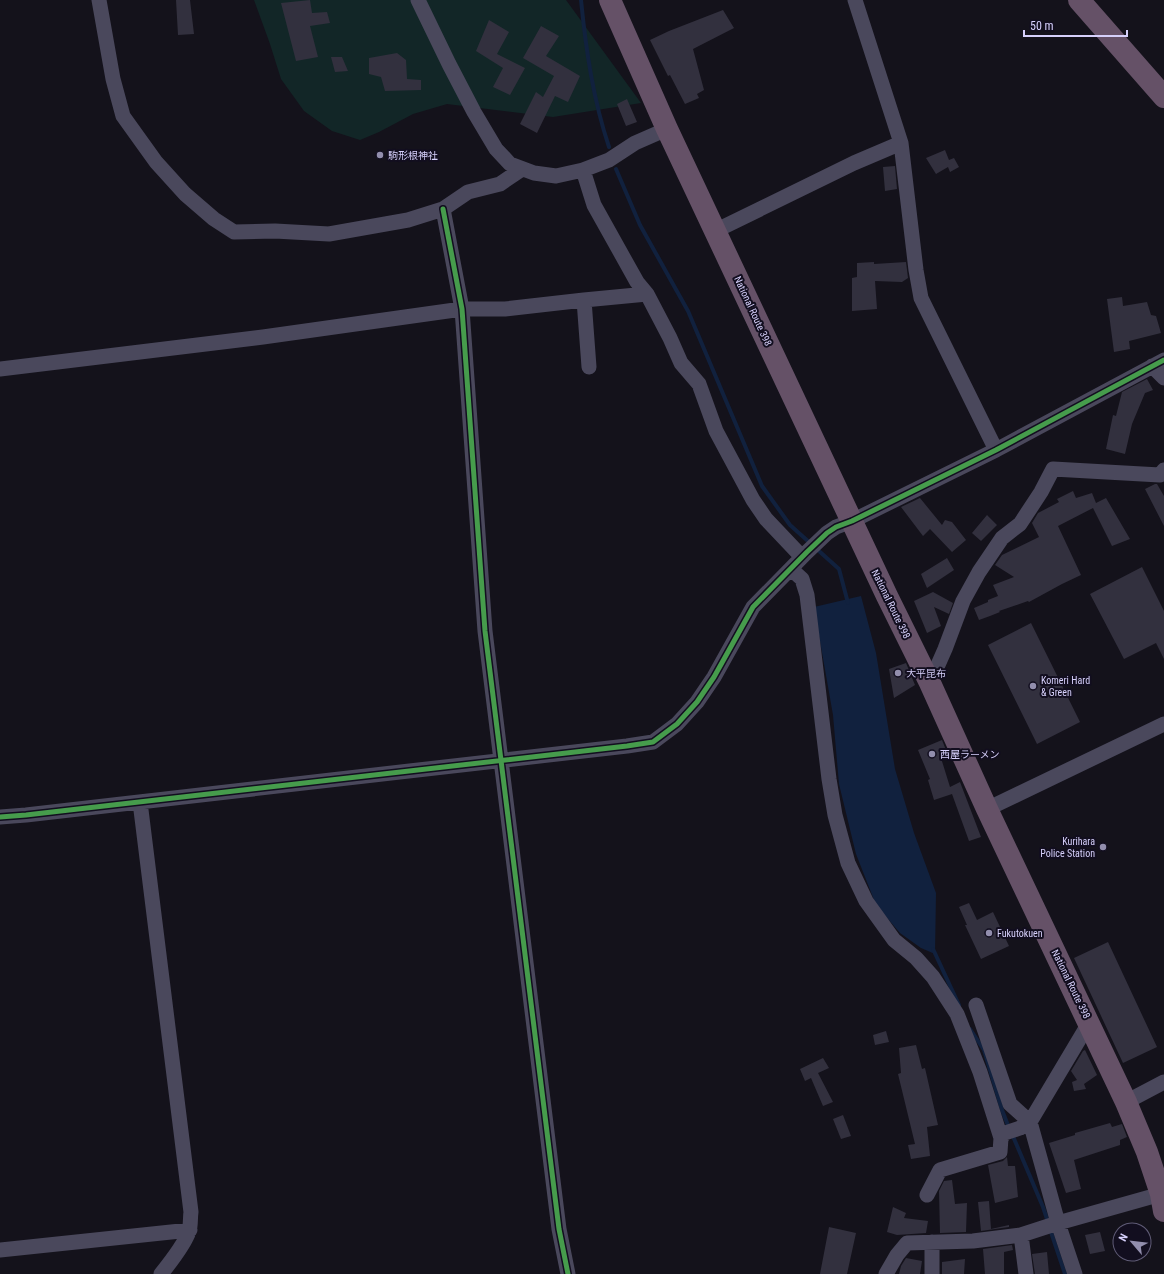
<svg xmlns="http://www.w3.org/2000/svg" width="1164" height="1274" viewBox="0 0 1164 1274" font-family="'Roboto Condensed','Noto Sans JP',sans-serif">
  <rect width="100%" height="100%" fill="#14121b"/>
  <path fill="#122627" d="M254 0H566L641 103 553 117 447 104 413 114 379 132 360 140 332 131 304 111 281 79 270 44Z"/>
  <path fill="#11213e" d="M861 596 876 653 895 769 914 833 936 893 935 954 921 948 900 933 876 905 856 854 839 784 833 715 814 607Z"/>
  <g fill="none" stroke-linecap="round" stroke-linejoin="round">
    <path stroke="#11213e" stroke-width="4" d="M581 0C586 50 593 99 609 147
      M616 169 640 225 688 311 762 486 790 525 839 569 848 603
      M933 949 959 1005
      M970 1029 984 1050 1002 1110 1009 1128
      M1012 1134 1043 1207 1048 1222
      M1050 1229 1065 1274"/>
  </g>
  <path fill="#32303e" d="M176 0H190L194 34 178 35Z
    M310 0 312 13 327 12 330 23 310 26 318 57 296 61 281 3Z
    M723 10 734 28 693 49 704 90 697 94 699 98 685 104 670 75 668 76 650 40 669 31Z
    M489 20 509 32 497 54 525 68 510 95 493 87 503 68 476 51Z
    M541 26 559 36 546 56 580 76 568 102 555 96 537 133 520 124 536 92 543 97 554 76 523 58Z
    M397 53 406 60 407 79 421 80V90L385 91 381 77 369 74V58Z
    M331 57H342L348 71 335 72Z
    M627 99 637 122 626 126 617 104Z
    M945 150 949 160 954 158 959 167 950 172 948 167 936 174 926 158Z
    M895 166 897 189 885 191 883 167Z
    M874 262V264L906 262 908 278 902 282 875 281 877 309 852 311V278L857 277V263Z
    M1122 297 1123 306 1147 302 1151 315 1156 316 1161 333 1129 341 1130 349 1114 352 1107 299Z
    M1147 379 1153 390 1145 393 1132 424 1125 454 1106 449 1113 415 1116 416 1122 392Z
    M1155 484H1157L1164 496V526L1145 489Z
    M1073 491 1076 498 1092 493 1096 503 1106 498 1130 539 1112 546 1093 508 1058 526 1081 575 1062 584 1029 602 1028 601 999 611 1000 612 990 616 979 620 974 608 988 602V600L998 596 993 585 1014 577 995 565 1002 555 1039 537 1032 523 1038 513 1059 502 1057 499Z
    M920 498 942 525 945 520 952 522 966 540 952 552 930 529 923 536 901 507Z
    M987 515 997 525 981 541 972 533Z
    M947 558 954 570 927 588 921 574Z
    M1142 567 1164 611V659L1156 643 1124 659 1090 594Z
    M933 592 953 603 949 614 934 607 941 626 927 633 914 601Z
    M1031 623 1080 722 1037 744 988 645Z
    M906 663 915 685 894 698 889 669Z
    M942 740 948 755 941 758 950 787 960 782 981 837 969 841 952 794 934 800 928 780 930 779 918 750Z
    M969 903 977 920 993 912 1009 946 981 959 965 925H967L959 907Z
    M1108 942 1157 1047 1123 1063 1074 958Z
    M886 1031 889 1042 875 1045 873 1035Z
    M916 1045 922 1069 925 1068 938 1125 927 1127 930 1156 911 1159 908 1145 915 1144 898 1074 901 1073 899 1048Z
    M1085 1050 1097 1075 1084 1084 1086 1089 1074 1091 1072 1082 1077 1080 1071 1071 1083 1051Z
    M823 1058 829 1068 818 1073 833 1102 823 1106 811 1078 805 1081 800 1069Z
    M843 1115 851 1136 841 1139 833 1119Z
    M1110 1123 1112 1127 1122 1124 1127 1137 1120 1140V1145L1074 1160 1081 1189 1066 1193 1049 1143 1075 1135V1133Z
    M1007 1157 1008 1166H1015L1018 1197 995 1203 988 1165 1003 1161Z
    M952 1180 955 1204 967 1203 966 1232 940 1233 939 1191 944 1181Z
    M989 1201 991 1229 1009 1225V1227L981 1231 978 1202Z
    M893 1207 906 1213 904 1218 928 1221 926 1233 897 1235 887 1232Z
    M829 1227 856 1233 847 1274H820Z
    M1100 1232 1105 1251 1090 1254 1085 1235Z
    M1012 1245 1013 1250 1004 1252V1274H985L983 1249Z
    M1047 1252 1049 1274H1035L1032 1254Z
    M906 1258 922 1261 920 1274H899L901 1266Z
    M965 1259 964 1274H942V1262Z"/>
  <g fill="none" stroke-linecap="round" stroke-linejoin="round">
    <path stroke="#4a485c" stroke-width="15" d="M99 0 113 79 123 116 156 162 185 194 214 219 234 232 275 231 329 234 408 220 443 209 468 192 500 184 522 169
      M418 0 449 64 474 112 496 149 510 164 534 173 556 176 583 170 609 160 635 143 667 129
      M855 0 901 143 916 270 921 298 996 450
      M583 170 594 205 637 282 647 294 670 338 681 363 699 384 716 431 753 500 766 519 802 557
      M443 209 462 309 485 631 559 1229 568 1274
      M715 231 854 163 901 143
      M584 300 589 367
      M1152 366 1164 378
      M0 369 263 337 462 309H505L584 300 647 294
      M791 569 802 579 807 595 829 779 835 815 848 863 866 901 894 940 916 958 933 977 957 1014 980 1072 1001 1138 1000 1152 940 1170 927 1195
      M930 683 945 649 963 601 979 572 1002 538 1020 524 1041 492 1053 469 1160 475 1164 470
      M140 802 191 1212C190 1218 191 1225 189 1231 185 1244 169 1264 161 1274
      M987 809 1164 724
      M0 817 26 815 627 746 653 742 677 724 697 702 714 677 753 607 807 552 827 533 836 527 852 521 996 450 1164 360
      M976 1005 1010 1104 1030 1122 1020 1128 1005 1133 1001 1138
      M1126 1102 1164 1082
      M1021 1235 1026 1274
      M0 1250 190 1230
      M886 1274 897 1255 907 1243 973 1241 1021 1235 1058 1223 1161 1194
      M932 1274V1242
      M1075 1274 1058 1223 1030 1122 1089 1023"/>
    <path stroke="#655167" stroke-width="22" d="M610 0 667 129 887 596 930 683 987 809 1126 1102 1147 1152 1161 1194 1164 1211
      M1079 0 1164 97"/>
    <defs>
      <path id="cycleway" d="M443 209 462 309 485 631 559 1229 568 1274
        M0 817 26 815 627 746 653 742 677 724 697 702 714 677 753 607 807 552 827 533 836 527 852 521 996 450 1164 360"/>
    </defs>
    <use href="#cycleway" stroke="#120e1f" stroke-width="8"/>
    <use href="#cycleway" stroke="#469c4c" stroke-width="5"/>
  </g>
  <g fill="#928ead" stroke="#120e1f" stroke-width="1.5">
    <circle cx="380" cy="155" r="4"/>
    <circle cx="898" cy="673" r="4"/>
    <circle cx="1033" cy="686" r="4"/>
    <circle cx="932" cy="754" r="4"/>
    <circle cx="1103" cy="847" r="4"/>
    <circle cx="989" cy="933" r="4"/>
  </g>
  <g text-anchor="middle" dominant-baseline="central" stroke-width="4" stroke-linejoin="round" paint-order="stroke">
    <g font-size="10" fill="#d6d0fb" stroke="#120e1f" text-anchor="start">
      <text x="388" y="155">駒形根神社</text>
      <text x="906" y="673">大平昆布</text>
      <text x="1041" y="680">Komeri Hard<tspan x="1041" dy="12">&amp; Green</tspan></text>
      <text x="940" y="754">西屋ラーメン</text>
      <text x="1095" y="841" text-anchor="end">Kurihara<tspan x="1095" dy="12">Police Station</tspan></text>
      <text x="997" y="933">Fukutokuen</text>
    </g>
    <g font-size="10" fill="#d6d0fb" stroke="#120e1f">
      <text transform="translate(753 311) rotate(65)">National Route 398</text>
      <text transform="translate(891 604) rotate(64)">National Route 398</text>
      <text transform="translate(1071 984) rotate(64)">National Route 398</text>
    </g>
  </g>
  <g transform="translate(1132 1242) rotate(298)"><circle r="19" fill="#120e1f" stroke="#605c77"/>
  <path d="M0-3L7 15L0 10L-7 15Z" fill="#928ead"/>
  <text y="-6" font-size="11" font-weight="bold" text-anchor="middle" fill="#d6d0fb">N</text>
  </g>
  <path d="M1024 30v6h103v-6" fill="none" stroke="#d6d0fb" stroke-width="2"/>
  <text x="1030" y="30" font-size="12" fill="#d6d0fb" stroke="#120e1f" stroke-width="3" paint-order="stroke">50 m</text>
</svg>
